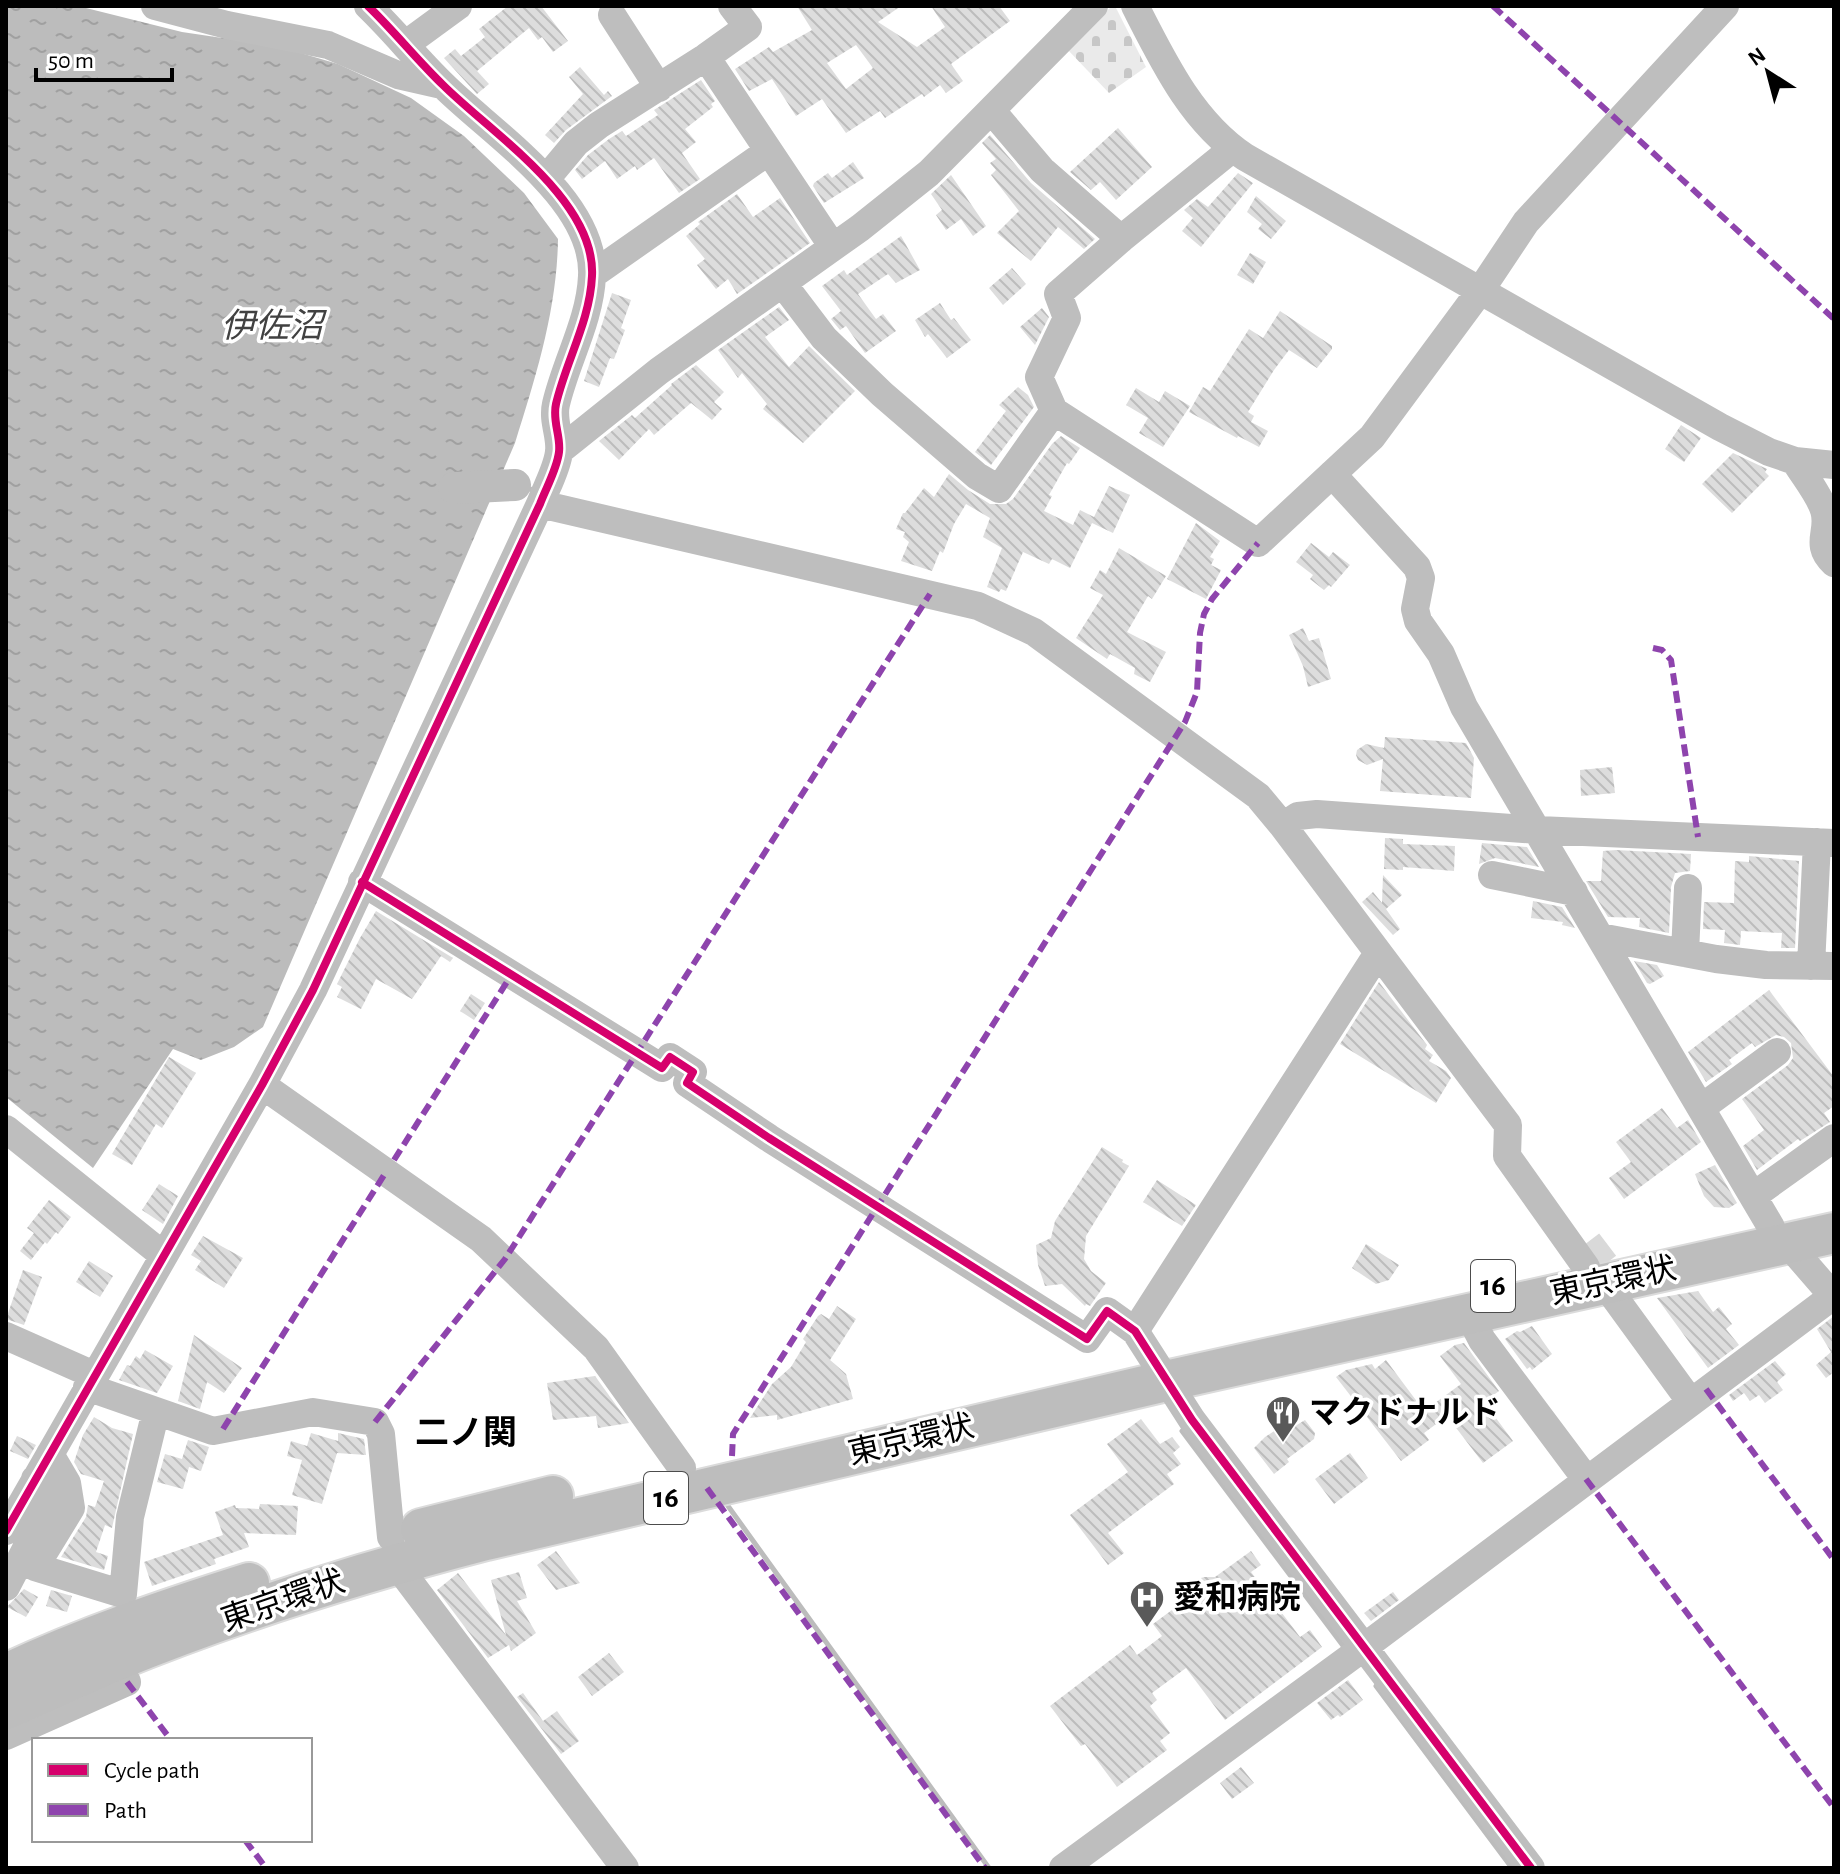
<svg xmlns="http://www.w3.org/2000/svg" width="1840" height="1874" viewBox="0 0 1840 1874" font-family="'Alegreya Sans','Noto Sans JP',sans-serif">
  <defs>
    <pattern id="cemetery-stones" width="16" height="16" patternUnits="userSpaceOnUse" patternTransform="scale(2)"><rect width="16" height="16" fill="#eaeaea"/><path d="M2 7V4a2 2 0 0 1 4 0v3zM10 15v-3a2 2 0 0 1 4 0v3z" fill="#c7c7c7"/></pattern>
    <pattern id="water-ripples" width="26" height="14" patternUnits="userSpaceOnUse" patternTransform="scale(2)"><rect width="26" height="14" fill="#bcbcbc"/><path d="M2 4q2-2 4 0t4 0M15 11q2-2 4 0t4 0" fill="none" stroke="#a0a0a0"/></pattern>
    <pattern id="building-back-hatch" width="6" height="6" patternUnits="userSpaceOnUse" patternTransform="scale(2)"><rect width="6" height="6" fill="#ddd"/><path d="M-1 5l2 2M0 0l6 6M5-1l2 2" fill="none" stroke="#bcbcbc"/></pattern>
  </defs>
  <rect width="100%" height="100%" fill="#fff"/>
  <path fill="url(#cemetery-stones)" d="M1112 6H1115L1146 67 1109 93 1067 49Z"/>
  <path fill="url(#water-ripples)" d="M6 6H78L182 32 277 46 338 64 411 98 464 136 524 193 558 239C557 310 536 376 515 443L263 1027 234 1047 201 1060 173 1049 93 1168 6 1097Z"/>
  <g fill="none" stroke-linecap="round" stroke-linejoin="round">
    <path stroke="#bcbcbc" stroke-width="5" d="M515 485 537 491
      M1182 1431 1347 1651
      M728 1506 989 1868
      M1376 1686 1512 1868"/>
    <path stroke="#bcbcbc" stroke-width="32" d="M454 488 515 485"/>
  </g>
  <path fill="url(#building-back-hatch)" fill-rule="evenodd" d="M508 6H541L568 41 553 52 542 37 538 40 529 28 477 71 489 84 477 94 444 58 455 49 461 56 485 37 479 29Z
    M797 6H901L878 22 917 47 945 27 931 6H999L1010 21 951 64 963 81 946 93 940 85 924 97 922 94 885 118 880 111 846 133 822 99 796 116 772 79 749 91 735 69 769 47 773 52 812 30ZM856 45 873 68 846 89 827 63Z
    M580 67 604 95 608 91 612 96 566 130 554 143 545 135 583 94 569 77Z
    M701 80 715 101 711 104 713 107 685 129 696 142 682 153 700 179 679 193 654 158 637 170 635 166 617 179 605 161 582 179 575 170 588 155 609 139 622 131 626 136 658 115 654 110Z
    M1118 128 1152 167 1116 200 1100 182 1091 190 1070 172Z
    M990 135 1031 183 1095 239 1084 249 1058 227 1031 261 997 233 1019 211 991 175 996 170 990 163 996 159 982 143Z
    M853 162 864 178 824 203 813 186 814 183 828 173 832 178Z
    M1238 173 1253 183 1201 247 1182 231 1193 218 1184 210 1197 199 1208 207Z
    M951 175 986 226 973 236 961 219 946 230 936 215 942 210 931 194Z
    M737 194 753 217 780 198 810 243 737 294 728 279 716 289 697 265 705 259 686 236 700 224 698 222Z
    M1256 196 1286 221 1271 239 1258 229 1262 224 1247 212Z
    M901 236 920 270 896 283 888 274 858 294 876 319 883 314 896 331 865 353 846 326 840 330 831 319 841 311 822 286 844 270 847 275Z
    M1250 253 1266 262 1253 284 1237 275Z
    M1012 268 1026 284 1003 305 989 288Z
    M612 293 631 300 621 328 625 330 614 359 610 358 599 387 584 381Z
    M940 303 951 320 954 318 971 340 947 358 928 334 925 337 915 320Z
    M779 307 789 320 765 337 789 367 809 346 855 391 803 443 763 409 767 404 742 373 738 378 718 350Z
    M1042 308 1049 317 1035 345 1020 327Z
    M1280 311 1332 346V349L1317 368 1289 350 1274 370 1248 412 1254 416 1251 422 1268 431 1259 447 1238 436 1237 438 1189 412 1203 387 1210 391 1249 329 1263 338Z
    M696 365 724 392 714 402 722 409 712 420 691 403 654 435 649 429 619 460 599 441 632 415 635 418 672 385 671 384Z
    M1018 387 1028 395 1034 407 991 465 975 452 1006 411 999 405Z
    M1136 388 1159 402 1165 391 1190 406 1163 447 1139 433 1148 418 1126 405Z
    M1681 425 1701 438 1684 462 1665 449Z
    M1061 436 1080 448 1069 464 1067 463 1049 495 1052 496 1044 511 1073 525 1080 510 1094 517 1109 486 1130 495 1113 533 1092 523 1070 568 1052 559 1049 564 1023 552 1006 591 1001 589 999 592 987 587 1002 548 983 537 990 518 966 504 954 524 943 553 940 551 932 571 901 561 909 542 903 537 905 532 896 529 903 513H905L924 488 934 497 949 474 968 490 990 504H1006L1013 499 1052 444Z
    M1733 453 1767 469 1765 472 1769 476 1732 513 1702 484Z
    M1196 523 1220 541 1210 557 1214 559 1211 565 1221 570 1206 599 1167 579Z
    M1311 543 1329 557 1333 552 1350 565 1331 587 1329 585 1324 590 1310 579 1313 575 1296 562Z
    M1119 548 1166 576 1152 599 1148 596 1127 632 1166 652 1150 682 1134 674 1135 668 1110 654 1107 659 1076 638 1103 595 1090 588 1100 570 1106 574Z
    M1303 628 1309 641 1319 638 1331 679 1308 687 1303 666 1289 635Z
    M1385 737 1466 743 1474 758 1471 798 1380 791 1383 759 1367 765 1358 760 1356 755 1357 750 1366 744 1384 748Z
    M1612 767 1615 793 1581 796 1580 770Z
    M1385 838 1403 839V844L1455 846 1454 871 1403 867V870L1384 869Z
    M1482 843 1527 847 1539 867 1495 858 1479 864Z
    M1616 850 1691 854 1690 871 1675 873 1671 887 1669 933 1639 927 1640 918 1608 917 1586 881H1601L1603 851Z
    M1749 856 1799 861 1795 948H1781L1782 933 1741 931 1740 945 1724 943 1725 930 1703 929 1704 902 1734 903 1735 861 1749 862Z
    M1383 875 1402 895 1386 909 1400 929 1393 935 1362 902 1373 892 1382 903Z
    M1533 901 1562 907 1575 928 1562 925 1563 922 1531 918Z
    M376 911 453 958 450 962 441 956 412 999 376 979 361 1009 337 997 342 987 337 984 360 938Z
    M1634 961 1657 965 1664 976 1650 984 1647 983Z
    M1379 982 1427 1045 1425 1049 1433 1055 1429 1061 1446 1071 1451 1078 1436 1103 1340 1044Z
    M1769 990 1834 1077V1106L1824 1113 1830 1122 1800 1141 1798 1139 1757 1170 1743 1146 1764 1130 1742 1099 1788 1065 1793 1058 1791 1043 1784 1037 1776 1035 1755 1047 1752 1043 1729 1060 1732 1064 1706 1082 1688 1052Z
    M471 994 485 1003 474 1020 460 1011Z
    M169 1057 196 1073 162 1128 156 1124 132 1165 112 1154Z
    M1662 1108 1677 1128 1688 1120 1701 1142 1624 1199 1609 1178 1631 1162 1616 1142Z
    M1102 1147 1123 1160 1122 1162 1129 1166 1086 1236 1084 1259 1091 1271 1106 1283 1090 1306 1086 1304 1085 1306 1062 1284 1045 1286 1038 1265 1036 1245 1051 1238 1055 1221Z
    M1715 1165 1737 1203 1729 1208 1714 1207 1704 1196 1695 1174Z
    M1157 1180 1196 1205 1182 1226 1143 1202Z
    M159 1184 178 1196 163 1224 142 1210Z
    M49 1200 71 1217 58 1234 56 1232 47 1244 45 1242 31 1260 20 1251 34 1233 27 1228Z
    M203 1236 243 1258 224 1288 195 1270 201 1261 191 1255Z
    M1366 1244 1399 1265 1389 1280 1376 1284 1352 1268Z
    M89 1261 113 1276 100 1297 76 1282Z
    M23 1270 42 1277 24 1325 6 1319Z
    M1698 1291 1713 1312 1719 1307 1732 1324 1726 1329 1739 1345 1708 1368 1657 1298Z
    M837 1306 856 1319 830 1360 846 1374 853 1399 777 1420V1415L750 1418 772 1384 791 1367 806 1342 803 1339 818 1316 821 1314 829 1319Z
    M1834 1316V1372L1826 1378 1816 1365 1831 1352 1817 1329Z
    M1532 1326 1552 1354 1532 1370 1530 1367 1527 1369 1505 1339 1517 1331 1520 1332Z
    M194 1335 242 1368 224 1393 207 1382 200 1409 178 1401Z
    M1464 1343 1499 1391 1484 1402 1513 1441 1483 1463 1447 1416 1424 1433 1429 1440 1401 1461 1336 1377 1346 1370 1372 1364 1375 1369 1386 1360 1424 1411 1461 1384 1440 1356 1455 1345Z
    M145 1350 173 1366 157 1393 119 1380 127 1365 130 1366 136 1356 140 1359Z
    M1775 1361 1786 1374 1777 1382 1783 1390 1765 1403 1759 1395 1750 1401 1744 1393 1733 1401 1729 1395Z
    M595 1376 629 1423 598 1428 596 1416 553 1420 547 1383Z
    M94 1417 112 1428 133 1434 112 1528 105 1525 96 1552 108 1556 104 1570 61 1557 86 1517 88 1505 95 1507 104 1481 81 1474 74 1462 83 1435Z
    M1141 1419 1160 1444 1172 1437 1180 1447 1173 1453 1181 1464 1167 1474 1174 1484 1108 1533 1124 1553 1108 1565 1070 1515 1128 1472 1107 1444Z
    M1305 1420 1315 1433 1314 1439 1287 1459 1289 1462 1274 1474 1254 1448 1265 1437 1288 1422 1292 1428Z
    M311 1433 338 1441V1433L364 1439 366 1455 337 1453 322 1504 292 1495 302 1460 287 1456 291 1441 307 1446Z
    M17 1436 36 1445 28 1459 10 1451Z
    M188 1440 209 1447 201 1471 189 1467 183 1489 157 1482 165 1454 182 1459Z
    M1350 1453 1368 1478 1334 1504 1315 1479Z
    M260 1504 298 1506 296 1535 244 1533 249 1547 214 1559 216 1564 152 1586 144 1562 223 1535 215 1512 235 1505 236 1508 259 1509Z
    M556 1551 580 1583 556 1590 537 1565Z
    M1251 1551 1261 1565 1251 1572 1300 1637 1310 1630 1322 1647 1225 1720 1186 1668 1152 1693 1157 1700 1150 1706 1170 1733 1160 1741 1167 1750 1117 1787 1085 1744 1081 1746 1050 1706 1130 1645 1137 1655 1162 1636 1153 1624 1176 1607 1179 1596 1188 1581 1205 1577H1215Z
    M519 1572 527 1598 517 1601 536 1633 511 1651 509 1645 488 1658 437 1590 458 1573 506 1635 491 1580Z
    M24 1589 38 1597 26 1617 7 1607Z
    M51 1590 72 1596 67 1612 46 1606Z
    M1393 1592 1399 1600 1371 1621 1364 1613Z
    M609 1653 624 1672 592 1696 578 1677Z
    M1348 1680 1363 1700 1340 1717 1338 1715 1331 1720 1317 1703Z
    M523 1693 543 1721 557 1711 579 1741 561 1754 517 1697Z
    M1241 1767 1254 1783 1232 1799 1220 1783Z"/>
  <g fill="none" stroke-linecap="round" stroke-linejoin="round">
    <path stroke="#d9d9d9" stroke-width="28" stroke-dasharray="28 14" stroke-linecap="butt" d="M1588 1242 1626 1292"/>
    <defs>
      <path id="highway" d="M421 1529 553 1496
        M6 1674C85 1637 167 1609 249 1583
        M6 1709C41 1694 77 1677 112 1662 234 1612 359 1573 486 1540L1166 1381 1834 1233"/>
    </defs>
    <use href="#highway" stroke="#dbdbdb" stroke-width="44"/>
    <path stroke="#bebebe" stroke-width="28" d="M155 6 227 25 328 45 398 75 442 85
      M1135 6C1163 61 1192 122 1245 157L1720 427 1769 452 1795 461 1834 465
      M612 15 659 88
      M406 44 458 6
      M706 57 833 247
      M992 111 1042 170 1121 239
      M1232 149 1121 239 1058 294 1067 318 1039 377 1054 411 1258 543 1372 437 1480 291 1526 222 1725 6
      M546 179 576 143 599 125 706 57 748 27 732 6
      M592 275 769 151
      M783 284 824 338 882 394 977 476 999 489 1054 411
      M559 451 659 371 860 228 929 173 1094 6
      M1795 461C1804 476 1819 494 1824 510 1831 531 1813 544 1834 563
      M1332 474 1417 567 1421 578 1415 609 1418 621 1441 654 1464 707 1771 1227
      M540 504 978 606 1034 632 1258 796 1283 826 1508 1125 1507 1156 1586 1267
      M1283 826 1298 816 1317 814 1538 830 1834 843
      M1492 875 1574 892
      M362 882 662 1068 670 1057 693 1072 687 1083 769 1138 1087 1339 1107 1311 1135 1331 1192 1420 1531 1868
      M1600 937 1716 959 1766 965 1834 966
      M1685 953 1688 888
      M1811 966 1817 842
      M262 1085 481 1239 596 1348 682 1468
      M1701 1108 1777 1052
      M6 1129 163 1255
      M1753 1196 1834 1138
      M1604 1283 1690 1401
      M1468 1313 1482 1340 1586 1479
      M1135 1331 1378 953
      M6 1336 94 1375
      M87 1387 213 1431 313 1412 375 1422 381 1434 391 1537
      M50 1454 67 1483 71 1508 35 1567 123 1594 130 1517 156 1411
      M6 1531 262 1085 313 990 540 504C546 488 557 469 559 452 561 436 552 421 556 404 566 361 590 321 592 276 596 200 491 133 443 85 417 60 394 31 368 6
      M396 1564 625 1868
      M6 1587 51 1501 35 1479
      M6 1736 127 1682 112 1662
      M1063 1868 1363 1648 1833 1296 1787 1243"/>
    <use href="#highway" stroke="#bdbdbd" stroke-width="40"/>
    <path stroke="#8e44ad" stroke-width="6" stroke-dasharray="12 6" stroke-linecap="butt" d="M1493 6 1834 319
      M1653 648 1662 650 1671 660 1698 837
      M394 1160 512 974
      M1706 1389 1834 1560
      M375 1422 505 1259 930 594
      M223 1429 386 1172
      M732 1456 733 1434 1185 722 1197 692 1200 633 1204 614 1212 599 1258 543
      M1586 1479 1834 1808
      M707 1488 985 1868
      M127 1682 171 1740
      M245 1840 266 1868"/>
    <defs>
      <path id="cycleway" d="M362 882 662 1068 670 1057 693 1072 687 1083 769 1138 1087 1339 1107 1311 1135 1331 1192 1420 1531 1868
        M6 1531 262 1085 313 990 540 504C546 488 557 469 559 452 561 436 552 421 556 404 566 361 590 321 592 276 596 200 491 133 443 85 417 60 394 31 368 6"/>
    </defs>
    <use href="#cycleway" stroke="#fff" stroke-width="13"/>
    <use href="#cycleway" stroke="#d6006c" stroke-width="8"/>
  </g>
  <defs>
    <symbol id="restaurant-pin" viewBox="-11 -11 22 30"><path d="M0 17L-7.5 6A9.5 9.5 0 1 1 7.5 6Z" fill="#595959" stroke="#fff"/><path d="M-5-6h1v4h1v-4h1v4h1v-4h1v5L-1.5 .5V6h-2V.5L-5-1ZM5-6V6H3V1.5H1.5Q1.5-4 5-6Z" fill="#fff"/></symbol>
    <symbol id="hospital-pin" viewBox="-11 -11 22 30"><path d="M0 17L-7.5 6A9.5 9.5 0 1 1 7.5 6Z" fill="#595959" stroke="#fff"/><path d="M-5-5h3v3.5h4V-5h3V5h-3V1.5h-4V5h-3Z" fill="#fff"/></symbol>
  </defs>
  <g fill-rule="evenodd">
    <use href="#restaurant-pin" x="1263" y="1393" width="40" height="54"/>
    <use href="#hospital-pin" x="1127" y="1578" width="40" height="54"/>
  </g>
  <g text-anchor="middle" dominant-baseline="central" stroke-width="7" stroke-linejoin="round" paint-order="stroke">
    <g fill="#fff" stroke="#4c4c4c" stroke-width="2">
      <rect x="1471" y="1260" width="44" height="52" rx="6"/>
      <rect x="644" y="1472" width="44" height="52" rx="6"/>
    </g>
    <g font-size="30" font-weight="bold" fill="#000">
      <text x="1493" y="1286">16</text>
      <text x="666" y="1498">16</text>
    </g>
    <g font-size="32" fill="#000" stroke="#fff">
      <text transform="translate(1613 1281) rotate(-12)">東京環状</text>
      <text transform="translate(911 1440) rotate(-13)">東京環状</text>
      <text transform="translate(283 1601) rotate(-19)">東京環状</text>
    </g>
    <g font-size="32" font-weight="bold" fill="#000" stroke="#fff" text-anchor="start">
      <text x="1309" y="1413">マクドナルド</text>
      <text x="1173" y="1598">愛和病院</text>
    </g>
    <g font-size="34" font-style="italic" fill="#414141" stroke="#fff">
      <text x="272" y="327">伊佐沼</text>
    </g>
    <g font-size="34" font-weight="bold" fill="#000" stroke="#fff">
      <text x="466" y="1434">二ノ関</text>
    </g>
  </g>
  <rect width="1840" height="1874" fill="none" stroke="#000000" stroke-width="16"/>
  <rect x="32" y="1738" width="280" height="104" fill="#ffffff" stroke="#999999" stroke-width="2"/>
  <rect x="48" y="1764" width="40" height="12" fill="#d6006c" stroke="#999999" stroke-width="2"/>
  <text x="104" y="1778" font-size="24" fill="#000000">Cycle path</text>
  <rect x="48" y="1804" width="40" height="12" fill="#8e44ad" stroke="#999999" stroke-width="2"/>
  <text x="104" y="1818" font-size="24" fill="#000000">Path</text>
  <g transform="translate(1768 72) rotate(324)" stroke="#ffffff" stroke-width="6" paint-order="stroke">
  <path d="M0-6L14 30L0 20L-14 30Z" fill="#000000"/>
  <text y="-12" font-size="22" font-weight="bold" text-anchor="middle" fill="#000000">N</text>
  </g>
  <path d="M36 68v12h136v-12" fill="none" stroke="#000000" stroke-width="4"/>
  <text x="48" y="68" font-size="24" fill="#000000" stroke="#ffffff" stroke-width="6" paint-order="stroke">50 m</text>
</svg>
